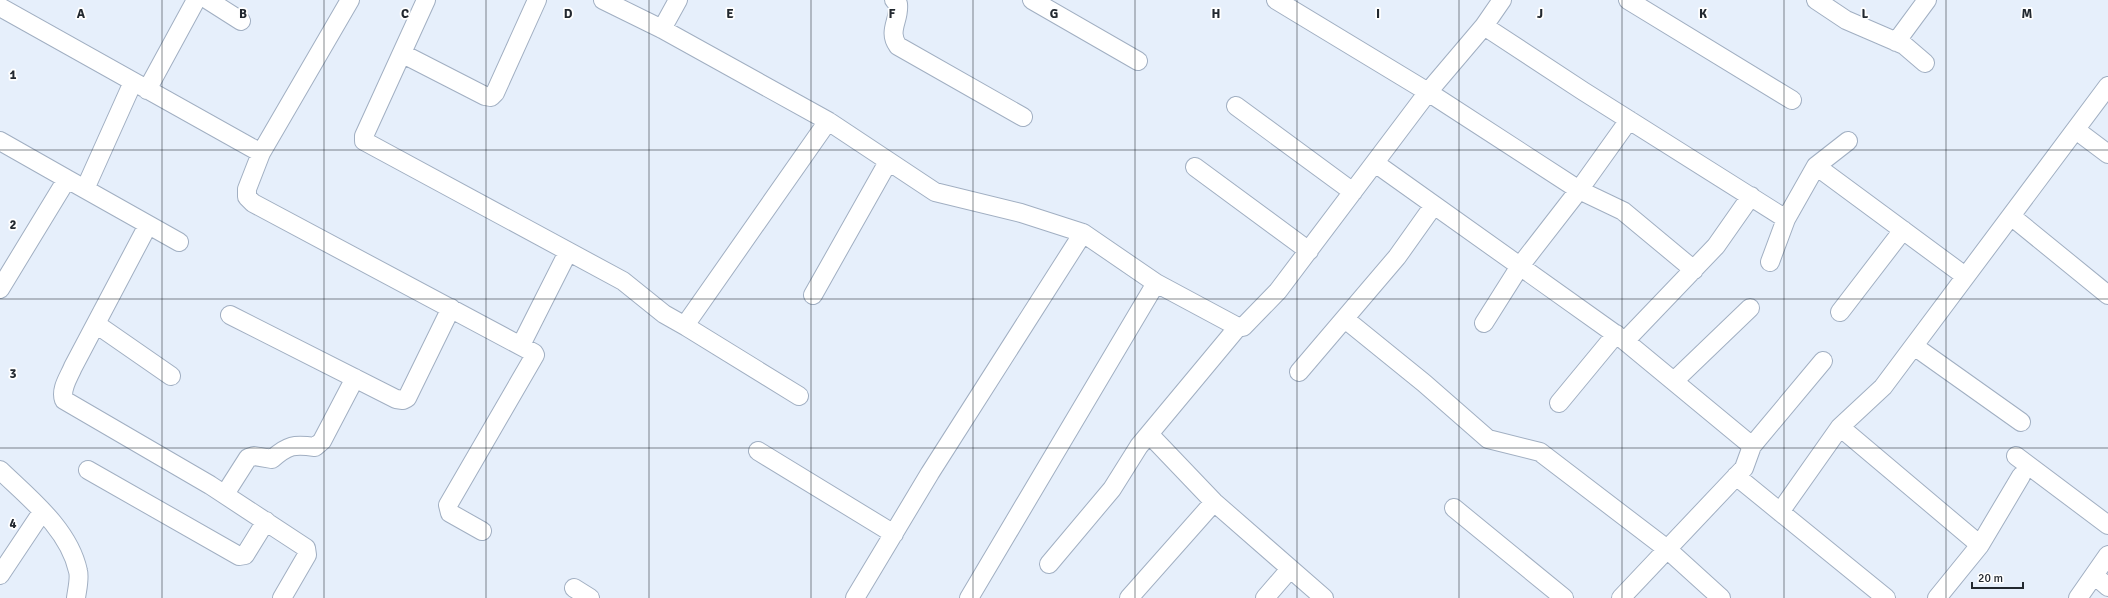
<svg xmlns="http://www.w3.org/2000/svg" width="2108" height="598" viewBox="0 0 2108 598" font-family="Signika,sans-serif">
  <rect width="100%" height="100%" fill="#e6effb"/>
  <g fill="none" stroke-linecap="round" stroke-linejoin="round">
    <defs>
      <path id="minor" d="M208 0 241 21
        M426 0 364 136V141L623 281 664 314 687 327
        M603 0 662 29 828 121 935 192 1021 213 1083 233 1156 283 1238 327H1243L1278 291 1428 92 1276 0
        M894 0 898 4C900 20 887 31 898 46L1023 117
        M1032 0 1138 61
        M1502 0 1484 26 1583 91 1786 219
        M1628 0 1792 100
        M1816 0 1846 20 1904 45 1925 63
        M0 7 261 153 247 189V197L253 203 534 353 535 355 448 505 450 513 482 531
        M1484 26 1428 92 1579 190 1623 211 1694 270
        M662 29 678 0
        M1896 42 1927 0
        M403 54 485 96 491 97 495 93 537 0
        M147 90 196 0
        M1236 106 1353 192
        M2076 130 2108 154
        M0 141 67 179
        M261 153 350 0
        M1375 163 1625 341 1752 446
        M1816 166 1965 276
        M1195 167 1309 251
        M85 189 133 82
        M2011 216 2108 295
        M148 225 73 367C69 377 60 389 64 400L210 485 306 548 307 555 282 598
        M1770 262 1786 219 1816 166 1848 141
        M0 289 67 179 179 242
        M813 295 888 162
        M1840 312 1903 230
        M230 315 396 399 403 400 407 398 451 308
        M1345 319 1424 383 1488 439 1540 452 1667 549 1721 598
        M1484 323 1520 266 1579 190 1629 120
        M96 324 171 376
        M1625 341 1716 246 1751 196
        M521 345 568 252
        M1914 346 2021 422
        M1299 372 1397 257 1434 205
        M1674 381 1750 308
        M799 396 687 327 688 321 828 121
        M1559 403 1616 334
        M1840 427 1980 545 1937 598
        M1149 434 1214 502 1324 598
        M758 451 894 534
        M2016 456 2108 525
        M0 470C29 498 69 529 78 571 80 578 77 590 76 598
        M88 470 239 556 245 555 266 521
        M1736 476 1886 598
        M225 494 248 458 254 456 272 459C288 445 294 444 315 447L322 441 355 378
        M1454 508 1564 598
        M1780 512 1840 427 1883 387 2108 86
        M1980 545 2021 476
        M1049 564 1112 489 1139 446 1238 327
        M0 575 42 512
        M2094 575 2108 587
        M574 588 590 598
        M855 598 930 473 1083 233
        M969 598 1156 283
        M1129 598 1214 502
        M1265 598 1290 569
        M1621 598 1744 468 1752 446 1823 361
        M2078 598 2108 555"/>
    </defs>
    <use href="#minor" stroke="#a1afc2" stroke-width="20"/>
    <use href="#minor" stroke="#fff" stroke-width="18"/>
  </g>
  <path fill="none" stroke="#22282f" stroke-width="1" stroke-opacity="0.55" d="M162 0V598M324 0V598M486 0V598M649 0V598M811 0V598M973 0V598M1135 0V598M1297 0V598M1459 0V598M1622 0V598M1784 0V598M1946 0V598M0 150H2108M0 299H2108M0 448H2108"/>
  <g font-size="13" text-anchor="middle" font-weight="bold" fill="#22282f" stroke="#fff" stroke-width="3.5" stroke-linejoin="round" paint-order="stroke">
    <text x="81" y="18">A</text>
    <text x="243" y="18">B</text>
    <text x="405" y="18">C</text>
    <text x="568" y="18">D</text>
    <text x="730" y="18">E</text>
    <text x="892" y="18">F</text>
    <text x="1054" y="18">G</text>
    <text x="1216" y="18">H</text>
    <text x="1378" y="18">I</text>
    <text x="1540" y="18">J</text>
    <text x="1703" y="18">K</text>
    <text x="1865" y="18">L</text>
    <text x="2027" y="18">M</text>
    <text x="13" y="79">1</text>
    <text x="13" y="229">2</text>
    <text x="13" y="378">3</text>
    <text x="13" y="528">4</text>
  </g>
  <path d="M1972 582v6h51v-6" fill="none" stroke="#22282f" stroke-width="2"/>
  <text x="1978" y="582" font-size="12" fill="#22282f" stroke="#ffffff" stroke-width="3" paint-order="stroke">20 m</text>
</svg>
